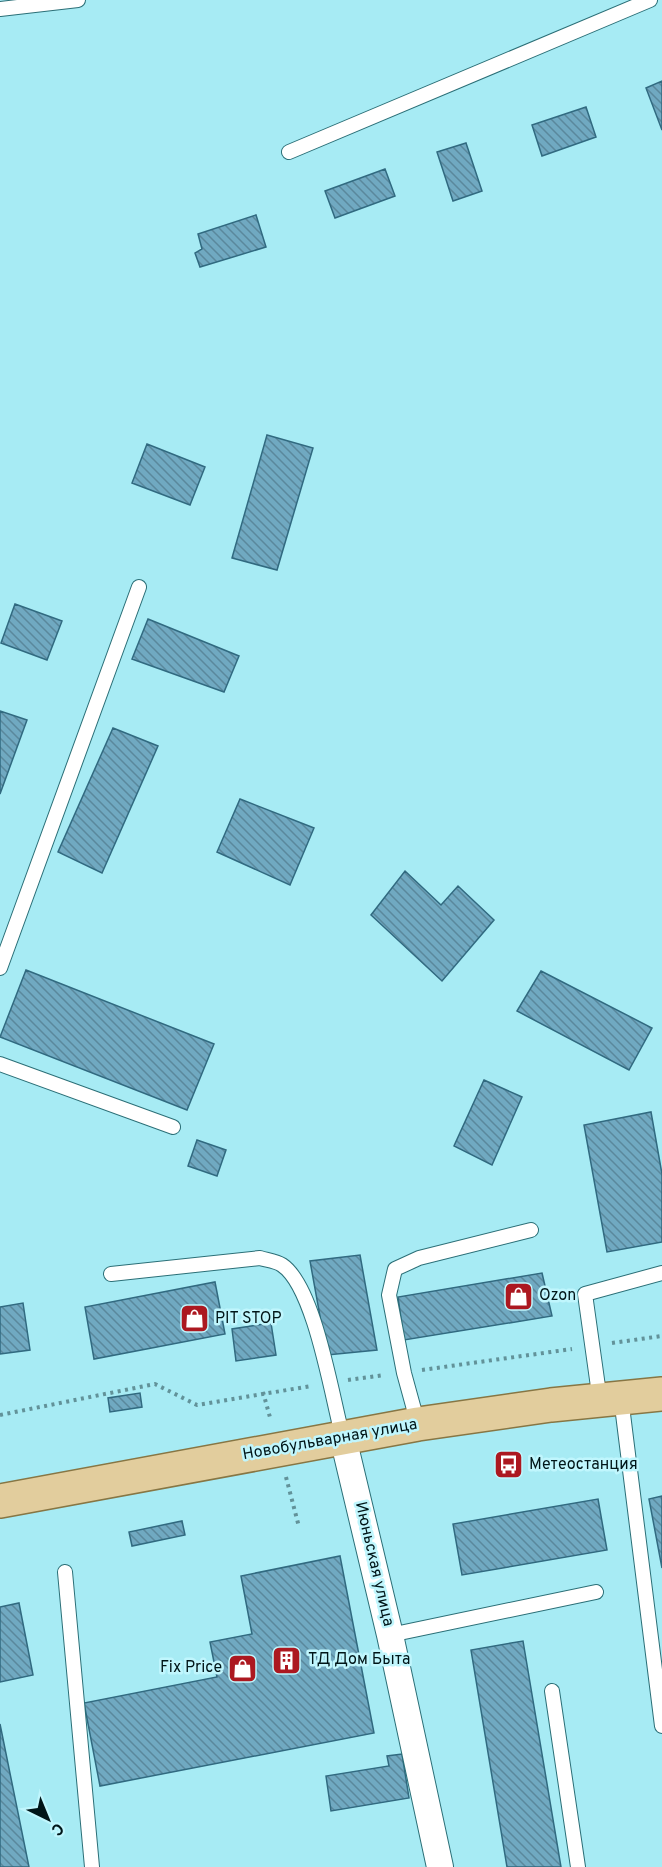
<svg xmlns="http://www.w3.org/2000/svg" width="662" height="1867" viewBox="0 0 662 1867" font-family="Overpass,sans-serif">
  <defs>
    <pattern id="building-back-hatch" width="6" height="6" patternUnits="userSpaceOnUse" patternTransform="scale(1.5)"><rect width="6" height="6" fill="#70a9c1"/><path d="M-1 5l2 2M0 0l6 6M5-1l2 2" fill="none" stroke="#5a889c"/></pattern>
  </defs>
  <rect width="100%" height="100%" fill="#a7ebf4"/>
  <path fill="url(#building-back-hatch)" stroke="#316a80" stroke-width="1.5" d="M662 81V130L646 88Z
    M586 107 596 137 542 156 532 125Z
    M466 143 482 191 453 201 437 152Z
    M385 169 395 196 335 218 325 191Z
    M256 215 266 247 200 267 195 253 202 249 198 234Z
    M267 435 313 448 277 570 232 558Z
    M147 444 205 467 190 505 132 483Z
    M15 604 62 621 47 660 1 643Z
    M148 619 239 656 224 692 132 659Z
    M0 711 27 720 0 794Z
    M113 728 158 746 102 873 58 852Z
    M240 799 314 828 290 885 217 852Z
    M405 871 441 905 458 886 494 920 442 981 371 915Z
    M26 970 214 1044 187 1110 0 1037Z
    M541 971 652 1028 629 1070 517 1011Z
    M484 1080 522 1097 492 1165 454 1146Z
    M651 1112 662 1174V1242L607 1252 584 1125Z
    M197 1140 226 1150 217 1176 188 1166Z
    M360 1255 377 1350 327 1355 310 1261Z
    M542 1273 552 1316 404 1340 398 1297Z
    M215 1282 225 1334 94 1359 85 1307Z
    M23 1303 30 1350 0 1354V1307Z
    M271 1323 276 1355 236 1361 232 1329Z
    M140 1393 142 1407 110 1412 108 1398Z
    M662 1496V1568L649 1499Z
    M598 1499 607 1550 462 1575 453 1524Z
    M182 1521 185 1535 132 1546 129 1532Z
    M340 1556 374 1733 100 1786 84 1703 217 1677 210 1642 252 1634 241 1576Z
    M19 1603 33 1675 0 1682V1607Z
    M523 1641 561 1867H507L471 1650Z
    M0 1724 29 1867H0Z
    M402 1754 409 1798 331 1811 326 1776 389 1766 387 1756Z"/>
  <g fill="none" stroke-linecap="round" stroke-linejoin="round">
    <defs>
      <path id="lane" d="M0 9 78 0
        M289 152 650 0
        M0 968 139 587
        M0 1064 173 1127
        M111 1274 260 1258C266 1260 276 1261 282 1265 315 1287 332 1398 343 1438
        M621 1398 662 1726
        M600 1401 585 1294 662 1273
        M418 1424 404 1373 389 1295 395 1269 419 1258 531 1230
        M65 1572 92 1867
        M390 1635 596 1592
        M552 1691 578 1867"/>
      <path id="street" d="M343 1438 390 1635 440 1867"/>
      <path id="primary" d="M0 1501 418 1424 551 1405 662 1394"/>
    </defs>
    <use href="#lane" stroke="#2b6f77" stroke-width="16"/>
    <use href="#street" stroke="#2b6f77" stroke-width="28"/>
    <use href="#primary" stroke="#877644" stroke-width="36"/>
    <path stroke="#629299" stroke-width="4" stroke-dasharray="3 4.5" stroke-linecap="butt" d="M612 1343 662 1336
      M422 1370 572 1349
      M348 1380 385 1375
      M263 1392 271 1421
      M0 1415 155 1384 197 1405 311 1386
      M286 1477 299 1527"/>
    <use href="#lane" stroke="#fff" stroke-width="14"/>
    <use href="#street" stroke="#fff" stroke-width="26"/>
    <use href="#primary" stroke="#e2cd9d" stroke-width="33"/>
  </g>
  <defs>
    <symbol id="shop-square" viewBox="-11 -11 22 22"><rect x="-9" y="-9" width="18" height="18" rx="4" fill="#ac1820" stroke="#c0f6fd"/><path d="M-5-2.5h2.3a2.7 3.5 0 0 1 5.4 0H5L5.5 6h-11ZM-1.5-2.5h3a1.5 2.3 0 0 0-3 0Z" fill="#fff"/></symbol>
    <symbol id="bus-square" viewBox="-11 -11 22 22"><rect x="-9" y="-9" width="18" height="18" rx="4" fill="#ac1820" stroke="#c0f6fd"/><path d="M-5-6H5V4H4V6H2V4H-2V6H-4V4H-5ZM-3.5-4V0h7V-4ZM-3.5 1.2v1.5H-2V1.2ZM2 1.2v1.5H3.5V1.2Z" fill="#fff"/></symbol>
    <symbol id="building-square" viewBox="-11 -11 22 22"><rect x="-9" y="-9" width="18" height="18" rx="4" fill="#ac1820" stroke="#c0f6fd"/><path d="M-4-6H4V6H1V3H-1V6H-4ZM-2.5-4.3h1.7v1.8h-1.7ZM.8-4.3h1.7v1.8H.8ZM-2.5-1h1.7V.8h-1.7ZM.8-1h1.7V.8H.8Z" fill="#fff"/></symbol>
  </defs>
  <g fill-rule="evenodd">
    <use href="#shop-square" x="502" y="1280" width="33" height="33"/>
    <use href="#shop-square" x="178" y="1302" width="33" height="33"/>
    <use href="#bus-square" x="492" y="1448" width="33" height="33"/>
    <use href="#building-square" x="270" y="1644" width="33" height="33"/>
    <use href="#shop-square" x="226" y="1652" width="33" height="33"/>
  </g>
  <g text-anchor="middle" dominant-baseline="central" stroke-width="5" stroke-linejoin="round" paint-order="stroke">
    <g font-size="16" fill="#001518" stroke="#c0f6fd" text-anchor="start">
      <text x="539" y="1296">Ozon</text>
      <text x="215" y="1319">PIT STOP</text>
      <text x="529" y="1465">Метеостанция</text>
      <text x="308" y="1660">ТД Дом Быта</text>
      <text x="222" y="1668" text-anchor="end">Fix Price</text>
    </g>
    <g font-size="16" fill="#001518" stroke="#c0f6fd">
      <text transform="translate(330 1440) rotate(-10)">Новобульварная улица</text>
      <text transform="translate(374 1564) rotate(77)">Июньская улица</text>
    </g>
  </g>
  <g transform="translate(48 1819) rotate(137)" stroke="#c0f6fd" stroke-width="4.5" paint-order="stroke">
  <path d="M0-4.5L10 22L0 15L-10 22Z" fill="#001518"/>
  <text y="-9" font-size="16" font-weight="bold" text-anchor="middle" fill="#001518">С</text>
  </g>
</svg>
